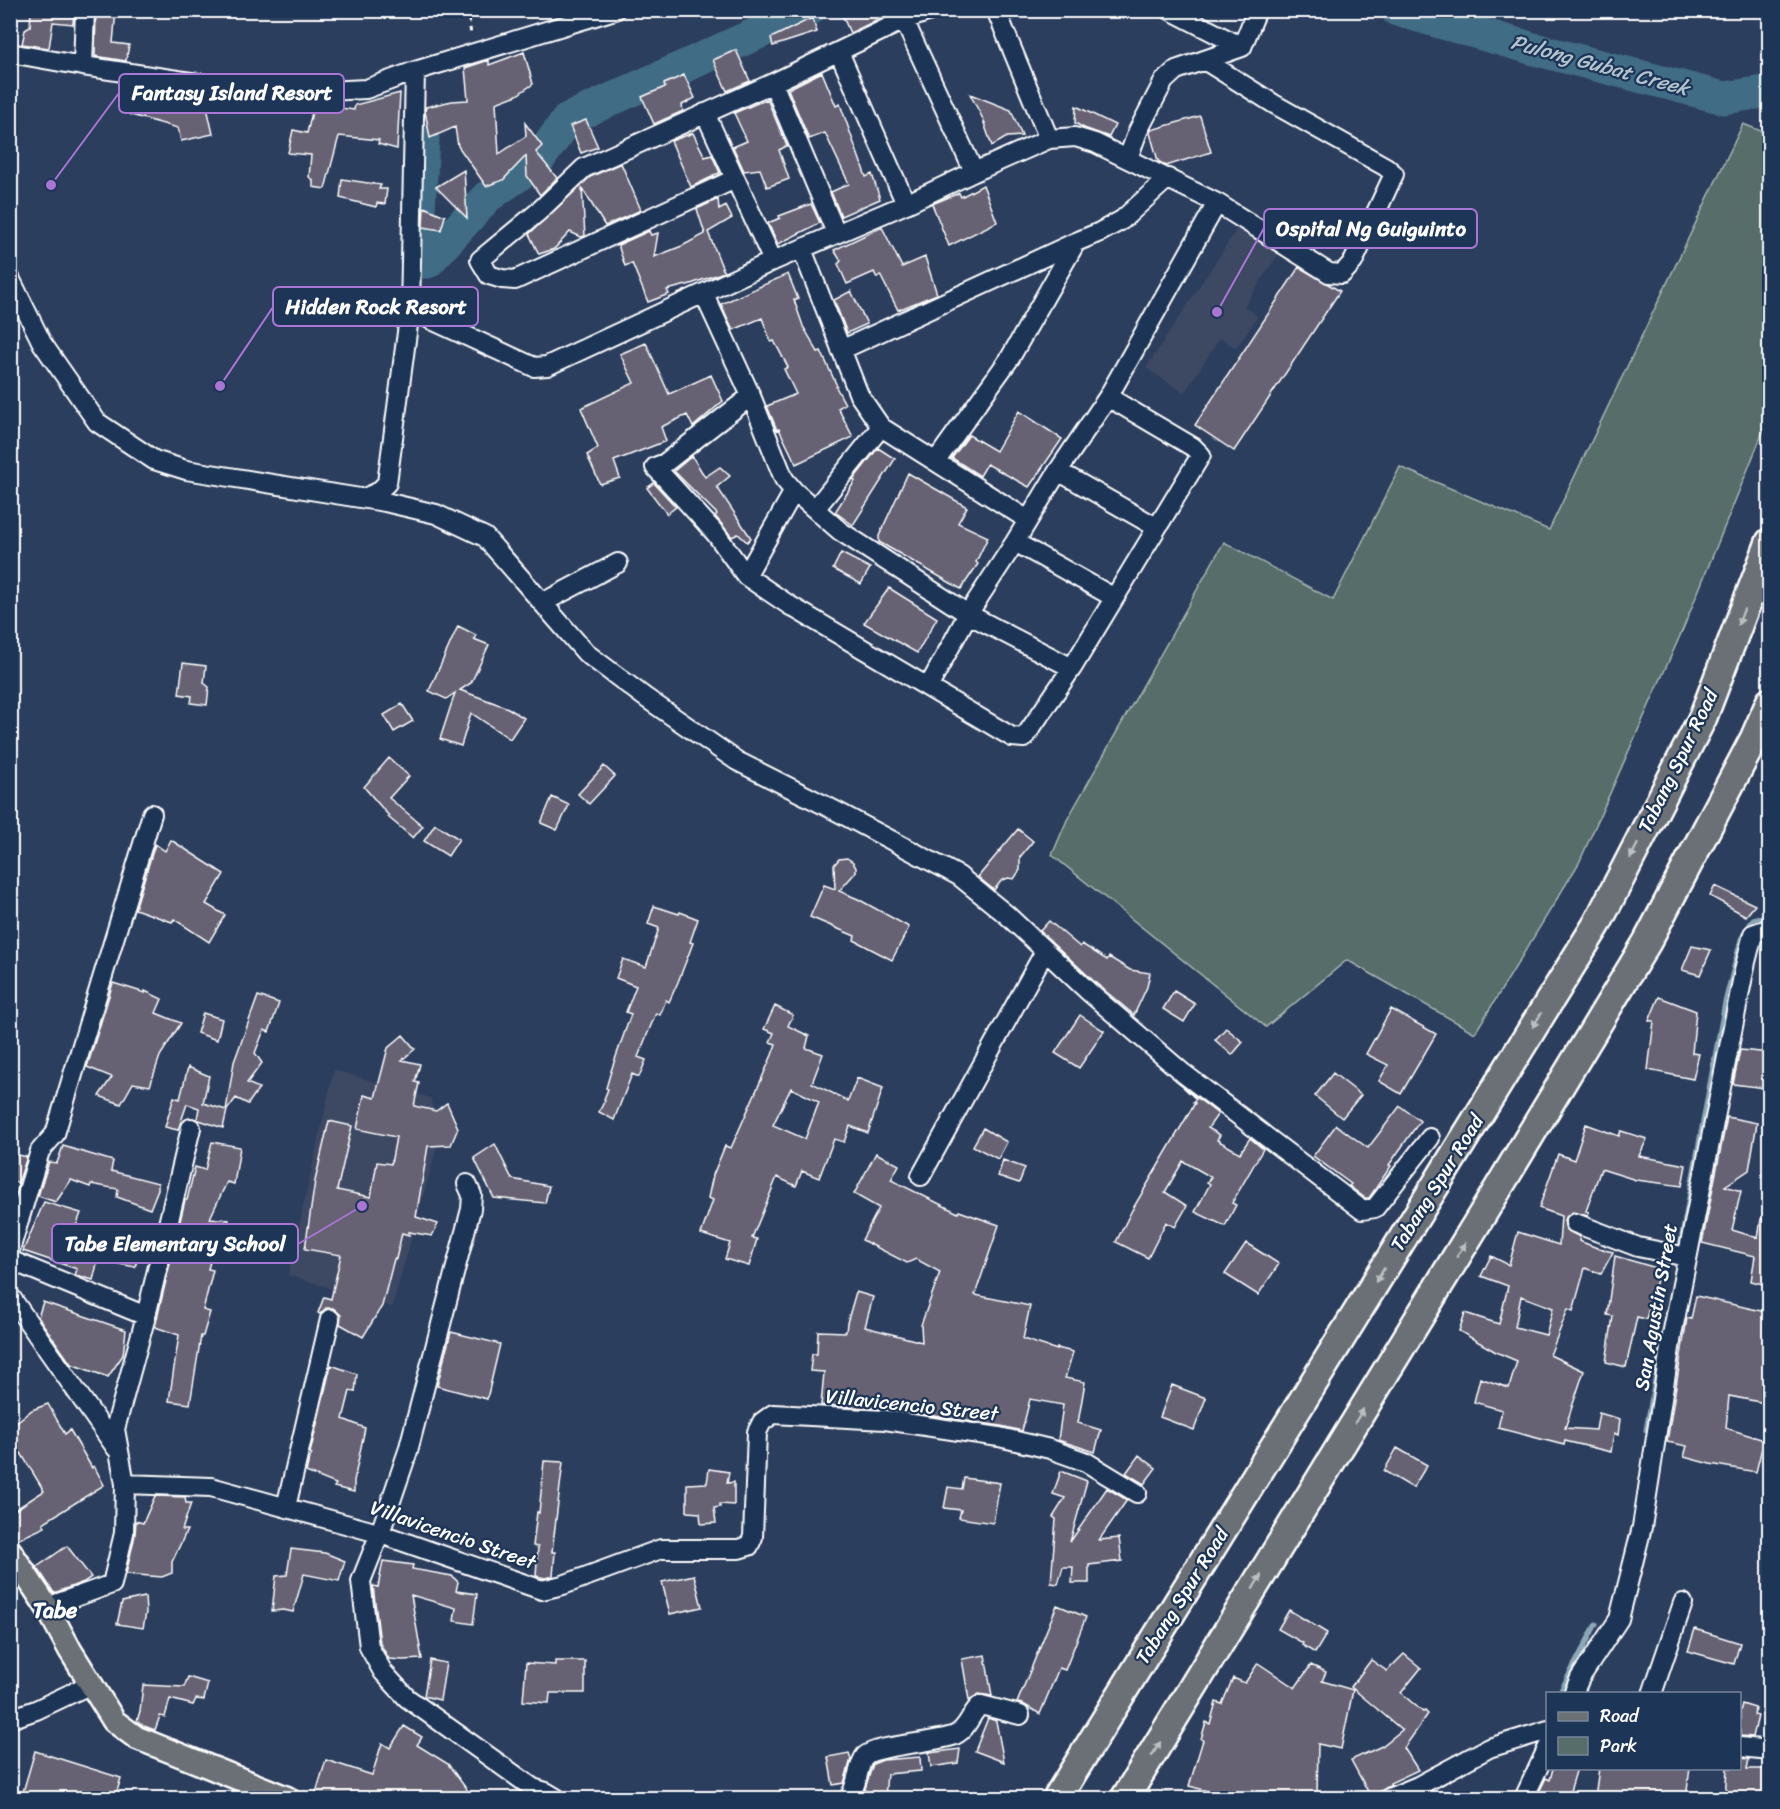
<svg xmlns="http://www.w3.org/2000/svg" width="1780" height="1809" viewBox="0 0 1780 1809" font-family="Sriracha,sans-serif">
  <rect width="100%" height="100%" fill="#2c3e5d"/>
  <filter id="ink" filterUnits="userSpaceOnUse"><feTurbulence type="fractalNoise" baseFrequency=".0167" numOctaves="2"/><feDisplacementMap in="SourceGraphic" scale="12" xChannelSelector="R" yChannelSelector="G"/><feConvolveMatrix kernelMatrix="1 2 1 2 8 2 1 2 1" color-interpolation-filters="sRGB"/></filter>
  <g filter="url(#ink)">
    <path fill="#3d4964" d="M1239 226 1279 253 1244 307 1258 316 1236 348 1220 338 1184 393 1146 368Z
      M334 1070 430 1098 440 1136 392 1307 288 1275Z"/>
    <path fill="#566d69" stroke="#aab6b4" stroke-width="1.5" d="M1743 124 1769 134V417L1683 629 1579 863 1475 1033 1347 960 1266 1027 1052 855 1067 820 1224 542 1333 600 1400 467 1549 530Z"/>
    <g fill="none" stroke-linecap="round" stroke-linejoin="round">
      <path stroke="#8ca7b6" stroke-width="5" d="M1679 1252 1725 1002 1741 939 1753 919 1766 916 1770 918
        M1646 1430 1659 1358
        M1559 1694 1596 1624
        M1165 1794 1188 1798
        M1414 1798 1444 1782"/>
      <path stroke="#406c85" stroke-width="33" d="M1397 10 1534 49 1724 98 1770 91
        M423 139 416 262H428L487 197 536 163 568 119 809 10"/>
    </g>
    <path fill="#666273" stroke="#fff" stroke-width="1.5" fill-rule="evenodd" d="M31 10H74L73 24 53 22 49 48 22 44 25 30 30 27Z
      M96 10H116L113 43 129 45 126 61 95 56Z
      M840 10H898L850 33Z
      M812 18 817 32 773 46 771 38Z
      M736 50 750 81 727 91 713 60Z
      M524 52 533 84 517 95 496 103 499 154 526 136 525 123 542 146 536 152 557 178 540 195 527 176 526 156 503 180 486 186 458 146 455 127 430 138 425 111 426 107 452 101 468 100 465 68 489 60V65Z
      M822 72 836 106 840 104 866 177 872 174 880 199 841 216 831 192 849 184 825 133 809 139 788 89Z
      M684 75 695 98 682 105 683 111 654 124 642 97 665 87 664 84Z
      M137 90 169 98 166 112 206 103 213 134 181 141 178 128 131 115Z
      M400 93 397 149 378 144 379 140 339 136 325 189 313 187V180L309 177 311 155 288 153 293 130 307 133 314 104 354 110 355 105Z
      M970 94 1011 110 1022 136 1007 137 992 146 984 123H985Z
      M767 99 787 146 779 150 789 179 767 187 760 169 744 171 733 147 747 141 734 113Z
      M1076 106 1115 125 1109 137 1084 128 1075 123Z
      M1200 116 1211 152 1166 166 1158 161 1150 133 1151 130Z
      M586 120 598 147 581 153 570 126Z
      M693 133 705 157 712 155 720 173 713 175 714 176 691 187 671 141Z
      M621 163 641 210 605 226 582 188 585 236 581 237 570 232 554 249 539 254 529 234 590 177Z
      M464 170 467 218 436 187Z
      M342 179 381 185 379 189H387L385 204 377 203 376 207 340 198Z
      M983 185 997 222 949 246 932 204 959 193 961 197Z
      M718 199 719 210 726 206 732 218 708 232 724 272 691 284 667 290 669 294 648 302 632 263 625 266 618 245 649 231 651 235 658 233 654 257 682 246 705 234 697 209Z
      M811 204 820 223 778 244 768 223 780 218 779 216Z
      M424 207 445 216 441 230 423 227Z
      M882 227 902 267 925 257 937 294 898 310 880 275 877 278 874 272 847 284 838 264 841 261 834 250Z
      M1299 267 1340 291 1234 451 1195 425Z
      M788 274 798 299 794 300 803 326 818 352 821 351 837 386 836 387 845 404 838 408 853 437 796 464 779 429 777 430 767 406 796 394 784 369 788 367 774 341 771 342 762 318 733 330 721 304Z
      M851 291 867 324 847 333 834 300Z
      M646 343 669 394 711 375 723 401 693 427 687 415 661 427 666 441 614 461 620 478 600 484 587 455 598 448 581 408 634 383 620 354Z
      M1019 411 1062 439 1029 487 987 464 980 476 952 458 969 435 996 451Z
      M878 448 895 459 853 525 835 512 855 481 853 480Z
      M692 456 705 477 720 467 730 476 717 487 751 538 747 542 738 534 732 537 715 516 717 514 674 471Z
      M908 473 967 507 958 523 988 537 976 562 978 564 961 589 879 542V536Z
      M654 483 676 507 667 514 647 488Z
      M841 553 870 568 861 584 833 569Z
      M889 588 937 618 917 653 864 623Z
      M458 626 476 635 474 639 489 645 471 683 460 690 508 708 524 718 510 739 471 713 461 746 440 739 455 693 446 699 429 691Z
      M183 663 206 666 204 683 209 687 207 705 191 703 192 696 179 694Z
      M402 704 413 721 394 732 384 715Z
      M389 758 409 776 389 798 423 826 413 838 388 817 389 816 364 787Z
      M604 766 615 776 589 804 578 794Z
      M552 797 569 805 557 830 541 823Z
      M435 824 459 839 448 856 424 841Z
      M1018 829 1033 841 1020 857V870L1014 879 1008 878 1001 881 994 890 978 877Z
      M171 840 224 874 206 904 225 915 209 942 174 919 172 922 135 909 155 844 165 851Z
      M847 858 853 862 856 868V872L839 891 858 899 909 927 892 960 854 940 855 936 810 917 824 885 835 889 834 865 839 859Z
      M1715 886 1755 905 1746 916 1710 896Z
      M654 906 679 914 680 912 698 919 690 942 693 943 678 982 669 1002 666 1000 660 1015 656 1013 638 1057 646 1060 639 1077 632 1074 614 1120 599 1112 605 1100 604 1099 608 1089 606 1088 611 1071 631 1014 626 1012 636 986 616 978 623 959 646 967 659 928 648 924Z
      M1049 921 1080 947 1082 944 1107 960 1109 957 1130 970 1150 973 1147 987 1134 1015 1097 984 1040 931Z
      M1692 946 1711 950 1700 975 1682 970Z
      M113 983 145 993V991L162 999 156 1013 181 1023 160 1056 150 1086 133 1083 121 1104 99 1096 112 1077 87 1067Z
      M1174 991 1195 1004 1184 1022 1163 1009Z
      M258 996 279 1003 269 1032 264 1030 255 1053 262 1063 247 1083 259 1088 248 1104 236 1098 227 1110 223 1128 199 1120 197 1119 199 1108 187 1104 178 1130 165 1127 174 1097 180 1099 188 1067 209 1076 203 1103 226 1110 234 1062Z
      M1659 997 1696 1011 1692 1053 1699 1054 1693 1079 1648 1070 1654 1021H1649Z
      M775 1006 793 1015 788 1026 809 1036 806 1048 823 1054 812 1083 848 1101 857 1078 883 1088 868 1133 850 1126 844 1142 834 1139 819 1178 802 1171 796 1186 777 1177 752 1238 757 1239 749 1266 725 1259 730 1243 701 1234 713 1200 708 1198 713 1175 725 1146 731 1148 772 1055 776 1044 770 1042 774 1033 764 1029ZM791 1088 819 1102 805 1139 773 1125Z
      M1391 1009 1436 1034 1401 1094 1379 1081 1388 1065 1366 1054Z
      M203 1013 222 1019 217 1040 197 1033Z
      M1080 1015 1104 1031 1079 1068 1055 1053Z
      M1226 1028 1243 1042 1232 1055 1215 1040Z
      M403 1035 415 1049 402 1060 420 1064 415 1082 419 1083 414 1106 436 1111 447 1103 458 1128 451 1145 428 1146 416 1217 438 1224 432 1236 409 1232V1235L402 1233 396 1259H394L382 1306 363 1337 340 1324 341 1315 333 1308H326L320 1314 318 1313 324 1297 331 1299 341 1255 305 1249 315 1181 329 1121 352 1126 337 1190 371 1197 377 1162 391 1164 396 1137 357 1129 364 1095 375 1098 388 1048Z
      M1740 1050 1770 1053V1070H1767L1765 1088 1733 1084Z
      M1333 1073 1361 1095 1342 1118 1315 1096Z
      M1183 1087 1218 1114 1208 1128 1220 1135 1217 1140 1240 1153 1250 1138 1263 1149 1232 1203 1236 1205 1225 1226 1195 1212 1210 1184 1207 1182 1211 1177 1183 1161 1165 1192 1187 1206 1175 1227 1166 1222 1148 1258 1116 1242 1132 1210 1195 1103 1193 1102 1196 1099Z
      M1400 1106 1420 1121 1389 1165 1391 1166 1369 1198H1365L1349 1186 1351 1184 1313 1156 1336 1125 1368 1148Z
      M1727 1117 1757 1123 1749 1170 1725 1186 1741 1191 1732 1230 1758 1238 1761 1219H1770V1286L1751 1281 1755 1256 1702 1243Z
      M1586 1124 1619 1136 1621 1131 1647 1139 1639 1156 1686 1165 1682 1186 1636 1180 1601 1169 1586 1211 1589 1212 1588 1216 1573 1212 1568 1215 1564 1220 1566 1230 1580 1237 1579 1241 1600 1249 1613 1252 1601 1274 1585 1268 1573 1311 1568 1309 1550 1355 1584 1371 1565 1428 1596 1430 1599 1413 1620 1419 1618 1435 1614 1433 1611 1452 1565 1441 1564 1445 1498 1428 1502 1410 1474 1402 1480 1378 1509 1388 1517 1361 1496 1352 1459 1331 1465 1313 1499 1324 1508 1286 1481 1276 1491 1256 1509 1265 1518 1232 1559 1245 1561 1216 1539 1208 1558 1154 1574 1160ZM1521 1296 1553 1308 1546 1335 1515 1327Z
      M983 1128 1007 1142 998 1159 973 1146Z
      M212 1142 240 1147 234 1184 227 1182 210 1218 229 1220 222 1242 216 1240 208 1269 213 1270 203 1310 210 1312 203 1336H201L190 1404 169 1401 179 1335 155 1327 185 1200H187L195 1167 205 1170Z
      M495 1144 512 1179 549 1186 545 1203 494 1198 474 1158Z
      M63 1146 113 1161 111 1171 158 1183V1189L150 1209 117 1197 118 1189 91 1184 90 1187 71 1180 56 1202 38 1196 49 1162 57 1163Z
      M10 1153 27 1157 18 1183 10 1180Z
      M876 1153 899 1165 891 1180 958 1213 959 1211 999 1225 975 1295 1030 1306 1023 1339 1057 1350V1348L1073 1352 1065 1378 1085 1382 1078 1423 1101 1430 1095 1452 1058 1440 1063 1405 1030 1399 1022 1431 1001 1426 887 1409 821 1405 824 1372 810 1371 812 1354H817L818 1331 846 1332 847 1323 856 1292 873 1297 865 1327 922 1342 921 1325 940 1272 916 1259 907 1263 862 1240 879 1208 854 1194Z
      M1003 1160 1025 1168 1019 1183 998 1176Z
      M44 1202 81 1213 71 1240 114 1245 116 1224 137 1230 134 1249 140 1251 135 1267 98 1260 93 1280 75 1275 77 1269 23 1251Z
      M1246 1243 1279 1264 1258 1295 1225 1274Z
      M1615 1256 1660 1269 1646 1319 1637 1317 1626 1367 1606 1362 1613 1316 1607 1315Z
      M1696 1296 1770 1313V1342L1763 1379 1770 1381V1404L1729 1396 1726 1428 1764 1440 1756 1472 1710 1464 1684 1457 1687 1446 1667 1442 1687 1318 1691 1319Z
      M43 1302 126 1330 123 1355 108 1377 71 1364 38 1317Z
      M451 1332 500 1344 487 1399 437 1386Z
      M331 1365 357 1374 355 1392 350 1391 343 1419 365 1428 354 1481V1492L334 1487 336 1484 306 1472 309 1459 312 1454 310 1453Z
      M1172 1385 1206 1398 1194 1430 1160 1417Z
      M48 1404 65 1434 70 1430 92 1468 94 1466 104 1485 43 1523 45 1527 17 1540 10 1538V1513L44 1491 21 1453 10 1461V1427L32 1410Z
      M1397 1448 1427 1465 1413 1488 1384 1471Z
      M1139 1455 1156 1468 1144 1484 1126 1473Z
      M544 1461 563 1462 552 1552H555L553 1576 545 1578 536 1576 538 1547 533 1546 537 1512 539 1513Z
      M709 1469 729 1472 727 1483 734 1482V1505L720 1504V1507L714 1508 716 1523 701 1524 700 1513 687 1512V1484L707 1483Z
      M1061 1471 1087 1481 1070 1542 1107 1488 1127 1500 1099 1540 1119 1538 1122 1561 1089 1565V1583H1072L1073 1567H1063L1058 1584 1051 1583 1056 1519 1053 1517 1065 1498 1053 1494Z
      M964 1478 1000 1483 993 1523 959 1518 961 1510 944 1508 948 1487 962 1489Z
      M155 1496 185 1497 186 1503H191L182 1530H187L172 1562V1573L162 1577 126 1574 135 1535 136 1521 143 1523Z
      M67 1546 91 1577 84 1582 54 1593 37 1567Z
      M291 1549 325 1553 345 1561 339 1581 304 1574 293 1612 284 1610 272 1611 276 1576 287 1575Z
      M383 1561 413 1565 412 1569 452 1576 458 1582 456 1591 477 1594 473 1624 454 1621 456 1608 411 1595 422 1659 403 1660 389 1659 380 1643 373 1586 378 1587Z
      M694 1575 702 1607 670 1614 662 1582Z
      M145 1597 146 1613 143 1628 117 1624 122 1602Z
      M1057 1605 1086 1617 1065 1670 1059 1668 1040 1714 1023 1704 1017 1703Z
      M1289 1610 1327 1633 1315 1653 1302 1645 1303 1643 1278 1629Z
      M1695 1629 1740 1643 1734 1664 1688 1651Z
      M1404 1654 1421 1668 1401 1693 1423 1712 1425 1711 1428 1714 1404 1748 1418 1770 1390 1783 1391 1785 1371 1797 1351 1760 1382 1746 1402 1730 1351 1687 1371 1660 1387 1671Z
      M985 1655 992 1696 979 1694 969 1700 962 1659Z
      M430 1660 446 1663 440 1700 424 1696Z
      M555 1661H585V1693H550L549 1703 523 1701 526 1663 555 1665Z
      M1258 1663 1295 1688 1311 1665 1326 1672 1322 1681 1353 1690 1341 1749 1318 1744 1317 1797 1233 1798 1189 1786 1203 1740 1201 1739 1206 1722 1210 1724 1216 1702 1222 1704 1233 1678 1245 1683Z
      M188 1677 208 1683 204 1700 196 1699 193 1705 170 1699 165 1717 160 1716 155 1730 144 1726 137 1721 140 1711 143 1685 184 1687Z
      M1742 1704 1755 1708 1754 1715 1758 1716 1753 1737 1740 1736V1712Z
      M988 1718 996 1721 1004 1762 975 1751Z
      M404 1726 422 1737 417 1745 448 1764 473 1798H380L358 1792 356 1798H324L315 1796 326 1760 372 1775 382 1743 390 1748Z
      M960 1749 958 1763 931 1767 929 1753Z
      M35 1751 121 1778 115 1798H50L23 1792Z
      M849 1753 851 1759 844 1783 833 1785 828 1757Z
      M920 1757 921 1771 887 1774 885 1798H862L873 1764 883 1760Z
      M1740 1758 1749 1759 1747 1769H1770V1798H1725L1727 1768H1740Z
      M1553 1768H1577L1568 1798H1536L1546 1778 1550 1780Z
      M1599 1768H1690L1686 1798H1595Z"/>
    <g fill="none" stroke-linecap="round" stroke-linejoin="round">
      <defs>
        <path id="minor" d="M996 10 1049 139
          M1170 10 1242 47
          M904 20 974 172
          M839 52 906 204
          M10 53 83 66 238 89 289 93 366 89 415 71 615 10
          M83 66 85 10
          M773 83 836 233
          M705 113 773 261
          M1128 158 1138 131 1164 81 1176 70 1242 47 1257 10
          M735 179 515 280 502 279 489 275 480 260 538 212 584 168 773 83 904 20 933 10
          M802 249 859 395 881 427 1028 520
          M10 278 42 343 97 422 154 460 186 470 385 502 436 514 485 537 586 653 646 698 737 761 836 811 959 876 1007 915 1089 992 1183 1073 1362 1210 1375 1208 1430 1138
          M704 294 751 396 784 479 794 491 840 531 968 614 1072 668
          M410 310 534 367 547 366 773 261 906 204 974 172 1049 139 1075 137 1095 143 1217 203 1329 273 1342 274 1353 262 1394 174 1386 167 1274 104 1204 60
          M841 350 1076 242 1100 232 1122 220 1168 178
          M751 396 665 463 655 467 716 534 746 576 789 605 1012 737 1024 738 1072 668 1201 455 1193 447 1108 397
          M936 461 1010 358 1076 242
          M1058 471 1156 527
          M364 498 378 492 387 483 410 310 415 71
          M815 509 881 427
          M1015 542 1113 597
          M746 576 794 491
          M542 603 618 563
          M929 686 968 614 1015 542 1058 471 1108 397 1217 203
          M921 1176 1045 951
          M467 1184 472 1195 471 1209 408 1451 380 1533 361 1581 369 1647 383 1672 407 1698 533 1788 546 1792 556 1798
          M1575 1223 1638 1247 1687 1257
          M10 1250 40 1151 55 1134 152 814
          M10 1260 146 1316 115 1429 125 1484 124 1533 112 1584 47 1607
          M10 1296 116 1448
          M146 1316 191 1128
          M125 1484 211 1487 378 1533 542 1590 563 1585 661 1549H739L749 1546 753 1537 757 1432 762 1422 773 1414 885 1420 999 1437 1050 1449 1086 1462 1137 1493
          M286 1507 330 1319
          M1573 1694 1580 1678 1619 1619 1642 1527 1672 1335 1745 966 1753 934 1770 928
          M1652 1694 1683 1603
          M10 1719 36 1710 91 1684
          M1740 1747 1770 1750
          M849 1798C858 1785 858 1764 865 1756 876 1745 936 1743 955 1735 969 1728 971 1711 981 1705L1020 1715
          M1389 1798 1418 1786 1489 1748 1548 1730
          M1524 1798 1548 1747"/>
        <path id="major" d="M10 1551 47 1607 70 1650 114 1721 137 1738 150 1743 287 1798"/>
        <path id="highway" d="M1057 1798 1597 924 1703 717 1770 542
          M1125 1798 1496 1192 1647 942 1754 739 1770 702"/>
      </defs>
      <use href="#minor" stroke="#fff" stroke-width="22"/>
      <use href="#major" stroke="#fff" stroke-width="27"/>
      <use href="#highway" stroke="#fff" stroke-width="32"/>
      <path stroke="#fff" stroke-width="3" stroke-dasharray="4.5 4.5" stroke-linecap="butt" d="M468 10 471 36"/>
      <use href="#minor" stroke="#1d3557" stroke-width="18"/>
      <use href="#major" stroke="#6a7074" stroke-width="22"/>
      <use href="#highway" stroke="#6a7074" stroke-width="27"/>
    </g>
    <defs><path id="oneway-solid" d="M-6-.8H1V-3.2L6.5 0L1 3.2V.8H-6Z" transform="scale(1.5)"/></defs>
    <g fill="#bcbfc0">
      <use href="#oneway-solid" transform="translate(1741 617) rotate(111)"/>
      <use href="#oneway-solid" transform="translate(1634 851) rotate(117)"/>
      <use href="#oneway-solid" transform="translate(1537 1020) rotate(122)"/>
      <use href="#oneway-solid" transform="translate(1461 1250) rotate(-58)"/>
      <use href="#oneway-solid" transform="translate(1380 1275) rotate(122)"/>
      <use href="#oneway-solid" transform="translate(1359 1416) rotate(-58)"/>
      <use href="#oneway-solid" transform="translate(1257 1582) rotate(-59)"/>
      <use href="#oneway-solid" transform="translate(1156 1749) rotate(-59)"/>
    </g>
  </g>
  <g text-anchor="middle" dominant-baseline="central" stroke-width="4.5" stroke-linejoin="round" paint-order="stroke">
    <g font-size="20" fill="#fff" stroke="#1d3557">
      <text transform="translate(1678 761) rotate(-64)">Tabang Spur Road</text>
      <text transform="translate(1437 1183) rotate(-58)">Tabang Spur Road</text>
      <text transform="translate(1656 1307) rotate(-80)">San Agustin Street</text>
      <text transform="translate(912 1405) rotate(6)">Villavicencio Street</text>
      <text transform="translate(453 1535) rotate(19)">Villavicencio Street</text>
      <text transform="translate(1182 1596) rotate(-58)">Tabang Spur Road</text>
    </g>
    <g font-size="21" font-style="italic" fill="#b3c4ce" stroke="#1d3557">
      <text transform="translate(1600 65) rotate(15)">Pulong Gubat Creek</text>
    </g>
    <g font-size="22" font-weight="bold" fill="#fff" stroke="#1d3557">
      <text x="55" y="1610">Tabe</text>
    </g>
  </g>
  <path fill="none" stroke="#a976d5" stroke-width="2" d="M51 185L119 93M1217 312L1264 228M220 386L273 307M362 1206L298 1244"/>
  <g fill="#a976d5" stroke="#1d3557" stroke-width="2">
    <circle cx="51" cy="185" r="6"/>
    <circle cx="1217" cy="312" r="6"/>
    <circle cx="220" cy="386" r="6"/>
    <circle cx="362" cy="1206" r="6"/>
  </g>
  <g fill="#1d3557" stroke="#a976d5" stroke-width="2">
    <rect x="119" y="74" width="225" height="39" rx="6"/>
    <rect x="1264" y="209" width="213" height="39" rx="6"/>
    <rect x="273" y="287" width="205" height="39" rx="6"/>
    <rect x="52" y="1224" width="246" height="39" rx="6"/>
  </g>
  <g font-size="21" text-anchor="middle" font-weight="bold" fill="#fff">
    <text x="232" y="100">Fantasy Island Resort</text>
    <text x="1371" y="236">Ospital Ng Guiguinto</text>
    <text x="376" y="314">Hidden Rock Resort</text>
    <text x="175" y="1251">Tabe Elementary School</text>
  </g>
  <rect width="1780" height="1809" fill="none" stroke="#1d3557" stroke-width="36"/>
  <rect x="18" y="18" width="1744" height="1773" fill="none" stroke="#fff" stroke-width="2" filter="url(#ink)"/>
  <rect x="1546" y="1692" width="195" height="78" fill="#1d3557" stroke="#77869a" stroke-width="1.5"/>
  <rect x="1558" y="1712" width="30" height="9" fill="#6a7074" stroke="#77869a" stroke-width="1.5"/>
  <text x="1600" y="1722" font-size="18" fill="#ffffff">Road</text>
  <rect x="1558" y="1737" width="30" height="18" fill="#566d69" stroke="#77869a" stroke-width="1.5"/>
  <text x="1600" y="1752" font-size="18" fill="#ffffff">Park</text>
</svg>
